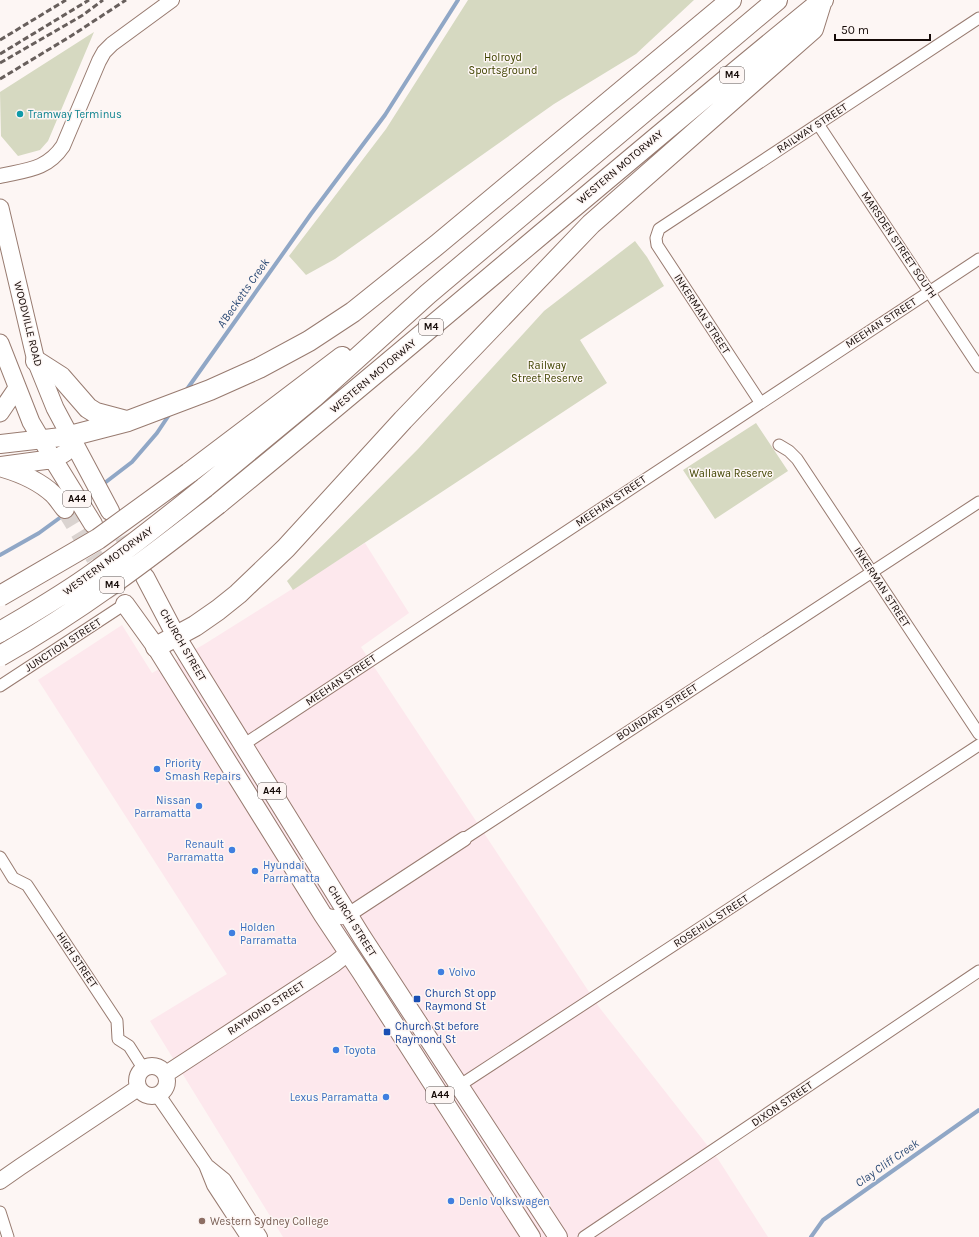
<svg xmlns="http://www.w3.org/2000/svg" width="979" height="1237" viewBox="0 0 979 1237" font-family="Karla,sans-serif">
  <rect width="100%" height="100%" fill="#fdf6f4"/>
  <path fill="#fde8ed" d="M365 543 409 613 361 647 599 1007 718 1159 768 1237H283L150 1021 227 974 38 680 122 625 152 673 203 645Z"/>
  <path fill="#d6d9c1" d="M468 0H694L636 54 554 104 335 259 306 275 289 256 386 129Z
    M94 32 48 141 40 150 18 156 1 136 0 92Z
    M635 241 647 257 664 286 580 340 607 383 293 590 287 581 418 449 544 311Z
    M756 423 788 471 715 519 683 470Z"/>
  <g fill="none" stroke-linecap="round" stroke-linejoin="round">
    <path stroke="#90a7c6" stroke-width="4" d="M185 392 311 214 385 115 458 0
      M102 485 132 462 157 433 171 412
      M0 555 39 533 65 514
      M811 1237 823 1220 979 1110"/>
    <path stroke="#dad3d0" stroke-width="18" stroke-dasharray="18 9" stroke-linecap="butt" d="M65 509 95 558
      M111 512 136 560
      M94 527 106 575 125 604"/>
    <defs>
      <path id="minor" d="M818 124 979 367
        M760 402 657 245 656 238 659 229 979 18
        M779 445 789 451 797 459 979 734
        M0 686 125 604
        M243 745 979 259
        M464 839 979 502
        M0 857 13 878 27 885 117 1021 118 1039 129 1046 143 1068
        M442 1097 979 745
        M0 1212 8 1237
        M584 1237 979 971"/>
      <path id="tertiary" d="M0 176C26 170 47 170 63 146L99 61 104 52 112 44 172 0
        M323 915C332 917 339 919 348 915L464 839
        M158 1095 206 1165 214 1185 248 1237
        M208 1167 224 1180 260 1237"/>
      <path id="secondary" d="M137 1081a15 15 0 1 1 30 0a15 15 0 1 1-30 0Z
        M166 1074 334 964 348 953
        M0 1181 20 1167 138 1088"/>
      <path id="primary" d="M0 208 36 361 55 408 70 436
        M0 343 31 422 53 459C63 455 69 452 73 442
        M0 413 17 388"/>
      <path id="trunk" d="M0 444 70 436 110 511
        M0 466 53 459 93 524
        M3 468C20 473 39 481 53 494 57 498 61 504 65 509
        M145 577 176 636 195 667 362 937 558 1237
        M125 604 156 647 323 915 361 972 531 1237"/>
      <path id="motorway" d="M36 361 61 377 88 408 96 413 126 421
        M70 436 128 421 210 390 259 368 309 341 353 312 438 244 731 0
        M189 473 342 357
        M204 488 314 397 428 294 777 0
        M218 504C421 338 619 166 823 0
        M156 647 195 626 218 610 238 594 286 548 403 420 591 224 813 29 822 0"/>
    </defs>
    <use href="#minor" stroke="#987b70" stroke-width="13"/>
    <use href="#tertiary" stroke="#987b70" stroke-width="16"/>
    <use href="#secondary" stroke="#987b70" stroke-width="18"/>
    <use href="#primary" stroke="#987b70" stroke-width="19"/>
    <use href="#trunk" stroke="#987b70" stroke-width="20"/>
    <use href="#motorway" stroke="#987b70" stroke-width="22"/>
    <use href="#minor" stroke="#fff" stroke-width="11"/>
    <use href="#tertiary" stroke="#fff" stroke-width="14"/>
    <use href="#secondary" stroke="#fff" stroke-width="16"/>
    <use href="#primary" stroke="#fff" stroke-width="17"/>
    <use href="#trunk" stroke="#fff" stroke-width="18"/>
    <use href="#motorway" stroke="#fff" stroke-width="20"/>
    <path stroke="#685f5c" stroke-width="3" stroke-dasharray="6 3" stroke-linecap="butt" d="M0 40 66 0
      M0 54 89 0
      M0 63 83 15 103 0
      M0 79 71 36 126 0"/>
    <defs>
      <path id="motorway-bridge" d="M0 596 98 539 189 473
        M0 632C32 613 65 594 95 572 133 545 168 517 204 488
        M0 656C78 612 148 559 218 504"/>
    </defs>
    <use href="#motorway-bridge" stroke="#987b70" stroke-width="22" stroke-linecap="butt"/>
    <use href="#motorway-bridge" stroke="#fff" stroke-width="20"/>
  </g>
  <circle fill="#0f9aa8" stroke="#fdf6f4" stroke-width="1.5" cx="20" cy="114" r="4"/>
  <g fill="#3f7fe0" stroke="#fdf6f4" stroke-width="1.5">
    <circle cx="157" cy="769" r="4"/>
    <circle cx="199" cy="806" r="4"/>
    <circle cx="232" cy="850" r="4"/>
    <circle cx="255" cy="871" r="4"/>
    <circle cx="232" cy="933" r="4"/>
    <circle cx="441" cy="972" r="4"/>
    <circle cx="336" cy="1050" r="4"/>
    <circle cx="386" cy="1097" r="4"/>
    <circle cx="451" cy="1201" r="4"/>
  </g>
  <g fill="#1a4fb4" stroke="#fdf6f4" stroke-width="1.5">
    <rect x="413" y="995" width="8" height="8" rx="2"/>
    <rect x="383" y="1028" width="8" height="8" rx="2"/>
  </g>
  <circle fill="#8d6e63" stroke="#fdf6f4" stroke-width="1.5" cx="202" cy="1221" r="4"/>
  <g text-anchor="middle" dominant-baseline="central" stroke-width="3" stroke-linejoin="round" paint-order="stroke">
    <g fill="#fdf6f4" stroke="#5b514e" stroke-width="1">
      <rect x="720" y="67" width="24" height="16" rx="3"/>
      <rect x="419" y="319" width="24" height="16" rx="3"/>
      <rect x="63" y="491" width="28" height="16" rx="3"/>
      <rect x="100" y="577" width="24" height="16" rx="3"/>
      <rect x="258" y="783" width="28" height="16" rx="3"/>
      <rect x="426" y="1087" width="28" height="16" rx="3"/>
    </g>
    <g font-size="10" font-weight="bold" fill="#150a07">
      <text x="732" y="75">M4</text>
      <text x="431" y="327">M4</text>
      <text x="77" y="499">A44</text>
      <text x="112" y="585">M4</text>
      <text x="272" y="791">A44</text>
      <text x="440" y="1095">A44</text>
    </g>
    <g font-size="11" fill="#404400" stroke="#fdf6f4">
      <text x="503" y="57">Holroyd<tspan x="503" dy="13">Sportsground</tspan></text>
      <text x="547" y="365">Railway<tspan x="547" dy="13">Street Reserve</tspan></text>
      <text x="731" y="473">Wallawa Reserve</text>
    </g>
    <g font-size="11" fill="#0d838f" stroke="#fdf6f4" text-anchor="start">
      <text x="28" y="114">Tramway Terminus</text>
    </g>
    <g font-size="11" fill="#150a07" stroke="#fdf6f4">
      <text transform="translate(812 128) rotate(-33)">RAILWAY STREET</text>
      <text transform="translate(620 167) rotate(-40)">WESTERN MOTORWAY</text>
      <text transform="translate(899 245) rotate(56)">MARSDEN STREET SOUTH</text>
      <text transform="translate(702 314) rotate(57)">INKERMAN STREET</text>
      <text transform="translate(881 323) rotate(-33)">MEEHAN STREET</text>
      <text transform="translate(28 324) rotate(76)">WOODVILLE ROAD</text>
      <text transform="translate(373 376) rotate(-40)">WESTERN MOTORWAY</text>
      <text transform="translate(611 501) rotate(-34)">MEEHAN STREET</text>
      <text transform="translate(108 561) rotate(-36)">WESTERN MOTORWAY</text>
      <text transform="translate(882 587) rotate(57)">INKERMAN STREET</text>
      <text transform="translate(63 645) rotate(-33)">JUNCTION STREET</text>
      <text transform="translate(183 645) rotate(60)">CHURCH STREET</text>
      <text transform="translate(341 680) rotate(-34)">MEEHAN STREET</text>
      <text transform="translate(657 712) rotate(-33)">BOUNDARY STREET</text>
      <text transform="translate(352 921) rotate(58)">CHURCH STREET</text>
      <text transform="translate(711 921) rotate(-33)">ROSEHILL STREET</text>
      <text transform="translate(77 960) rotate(56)">HIGH STREET</text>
      <text transform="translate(266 1008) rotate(-33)">RAYMOND STREET</text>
      <text transform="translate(782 1104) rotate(-34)">DIXON STREET</text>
    </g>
    <g font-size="11" fill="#366cbe" stroke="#fdf6f4" text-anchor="start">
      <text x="165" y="763">Priority<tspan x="165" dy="13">Smash Repairs</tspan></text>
      <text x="191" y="800" text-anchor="end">Nissan<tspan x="191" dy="13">Parramatta</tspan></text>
      <text x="224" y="844" text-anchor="end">Renault<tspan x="224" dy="13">Parramatta</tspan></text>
      <text x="263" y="865">Hyundai<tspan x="263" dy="13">Parramatta</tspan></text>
      <text x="240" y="927">Holden<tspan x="240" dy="13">Parramatta</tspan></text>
      <text x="449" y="972">Volvo</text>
      <text x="344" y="1050">Toyota</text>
      <text x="378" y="1097" text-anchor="end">Lexus Parramatta</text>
      <text x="459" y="1201">Denlo Volkswagen</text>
    </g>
    <g font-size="11" fill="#164399" stroke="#fdf6f4" text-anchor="start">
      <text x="425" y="993">Church St opp<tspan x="425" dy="13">Raymond St</tspan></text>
      <text x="395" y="1026">Church St before<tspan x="395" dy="13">Raymond St</tspan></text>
    </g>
    <g font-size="11" fill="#785e54" stroke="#fdf6f4" text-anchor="start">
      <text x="210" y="1221">Western Sydney College</text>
    </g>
    <g font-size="12" font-style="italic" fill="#2b4a75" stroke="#fdf6f4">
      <text transform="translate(243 293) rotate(-55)">A'Becketts Creek</text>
      <text transform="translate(887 1163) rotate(-35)">Clay Cliff Creek</text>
    </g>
  </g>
  <path d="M835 34v6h95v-6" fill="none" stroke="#150a07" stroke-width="2"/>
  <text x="841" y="34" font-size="12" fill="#150a07" stroke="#fdf6f4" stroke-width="3" paint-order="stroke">50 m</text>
</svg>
